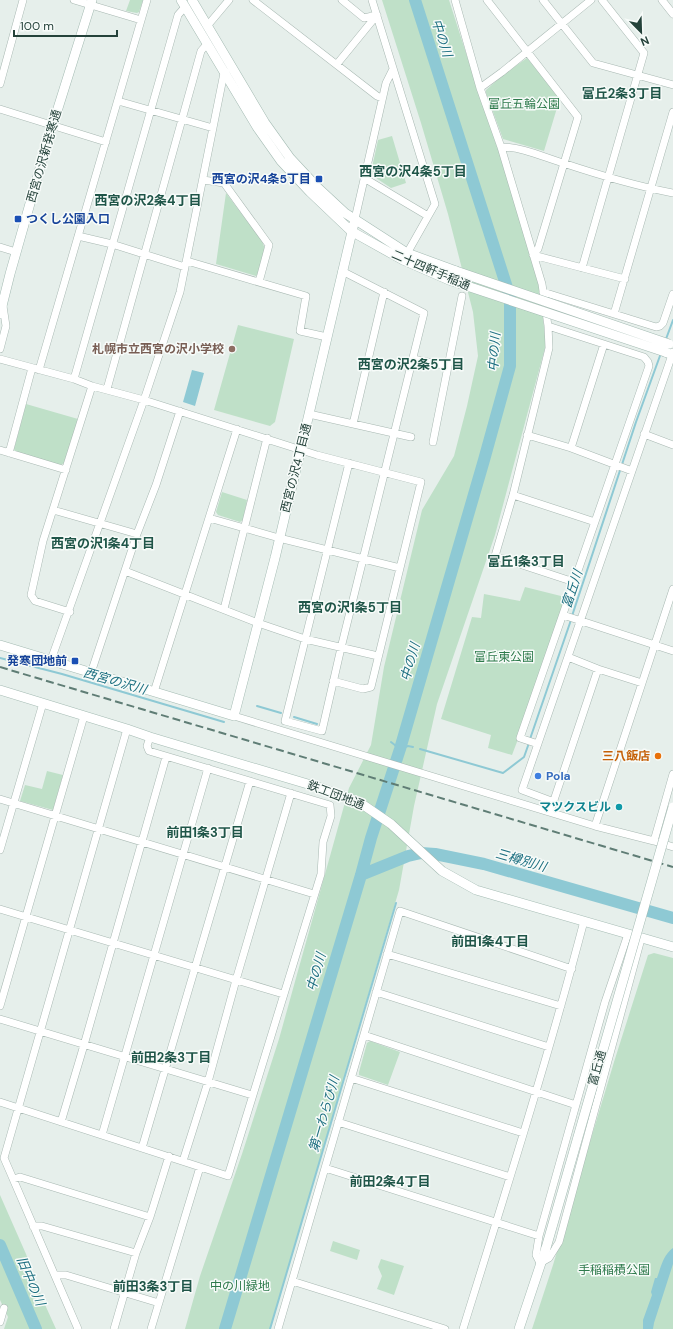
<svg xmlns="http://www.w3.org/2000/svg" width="673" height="1329" viewBox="0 0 673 1329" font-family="'DM Sans','Noto Sans JP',sans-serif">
  <rect width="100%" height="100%" fill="#e6efeb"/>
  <path fill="#bfe0c8" d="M130 0H143L139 12 137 13 126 11Z
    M382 0H449L482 103 509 181 539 285 546 344 495 535 437 704 414 806 399 890 270 1329H185L200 1276 242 1154 279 1039 349 788 371 745 384 667 422 510 454 456 467 406 478 356 473 312 448 214 421 123Z
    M527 58 560 98 544 151 503 139 486 93V90L504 74Z
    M392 136 406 183 391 188 373 176 371 172 378 140Z
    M226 193 262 241 265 249 259 273 256 276 216 264Z
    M238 325 294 339 275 422 270 426 214 410Z
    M26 404 78 419 64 463 61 465 15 452 14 449Z
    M222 492 247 500 243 520 240 522 218 515 216 512Z
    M525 587 565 597 544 671 512 755 488 748 491 735 441 719 472 617 481 618 484 594 520 601Z
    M47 771 63 775 53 810 20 801 25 785 42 789Z
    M654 953 673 958V1329H532L553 1265 614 1062 648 955Z
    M370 1041 400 1052 388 1085 359 1075V1072L367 1043Z
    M0 1195 26 1254 42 1298 56 1329H4L8 1317 0 1300Z
    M333 1241 360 1250 357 1260 330 1251Z
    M381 1259 404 1266 394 1295 377 1289 382 1276 378 1267Z"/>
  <path fill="#8ec9d4" d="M192 370 204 373 195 406 183 402Z
    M673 1248V1264L654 1323 653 1329H643V1320L652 1295 651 1292 655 1278H657C661 1267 663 1255 673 1248Z"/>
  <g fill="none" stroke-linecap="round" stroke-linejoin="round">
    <path stroke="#8ec9d4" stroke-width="2" d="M666 339 673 320
      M572 616 636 422 661 353
      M0 658 62 674 224 722
      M257 706 281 713
      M294 717 317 724
      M530 739 571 620
      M391 742 400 749 408 746 413 747
      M420 749 503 773 524 757 529 743
      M270 1329 396 903"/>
    <path stroke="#8ec9d4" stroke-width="12" d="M361 875 408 856 421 853 435 854 484 864 673 918
      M0 1245 36 1329
      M225 1329 361 875 371 838 400 749 484 460 510 366V297L415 0"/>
    <defs>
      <path id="street" d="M74 0 141 20
        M253 0 377 96 382 98
        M342 0 364 18 377 15
        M372 0 435 204 405 257
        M455 0 480 88 501 147 542 284 548 326 549 348 513 495 495 556 574 582 572 578
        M487 0 578 117 538 249 533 255 625 279
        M543 0 593 63 673 85
        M662 0 673 14
        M208 25 229 0
        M337 64 377 15
        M0 84 23 0
        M480 88 502 72 591 0
        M118 101 213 128
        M0 109 106 142
        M501 147C523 147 543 157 563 163 599 175 636 186 673 193
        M364 178 428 216
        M203 180 224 183 269 245 259 282
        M355 219 386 83 393 69
        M78 236 112 244 185 267
        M0 247 16 252
        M187 261 306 296 300 331 327 337
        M582 268 644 53 602 0
        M342 271 424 313 341 648 322 731 285 721 349 463
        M543 292 656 327 660 326 663 323 673 294
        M614 314 673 112
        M0 349 6 326 3 306
        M0 359 74 379 92 386 144 400 317 455 421 482 371 687 363 689 333 681
        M413 359 448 366
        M39 370 147 0
        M74 379 178 15 185 7
        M107 389 201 51 207 44
        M309 414 411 437
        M353 424 384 292
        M644 434 673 445
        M527 435 571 448 632 471
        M433 442 462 296
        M571 448 604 344
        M0 450 66 470
        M9 453 32 368
        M513 495 595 522
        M53 510 137 534
        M209 518 279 538 400 568
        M125 571 258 623 305 639 378 656
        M224 609 267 438
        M70 612 35 601 31 595 43 541 92 386
        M563 615 673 651
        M568 657 598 669 642 683
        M51 660 144 400 180 292 224 73 226 72
        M91 673 137 534 156 485 180 411
        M154 692 237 429
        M234 716 595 826 654 841 673 847
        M538 744 520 738 649 366 648 362 644 357 548 326
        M0 799 314 894
        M554 802 522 790 673 352
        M550 812 598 669
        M595 826 673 589
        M654 841 673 774
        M0 850 43 703
        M0 909 283 994
        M628 934 605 1002 539 1236 536 1255 540 1263 549 1258 559 1242 641 939
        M387 954 561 1006
        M376 992 549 1047
        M0 1006 84 716
        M0 1019 252 1095
        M364 1035 576 1105
        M351 1078 523 1133
        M0 1102 228 1176 321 874 323 842 331 816 330 805 149 751 147 746 150 737
        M61 1122 84 1045 166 757
        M338 1122 510 1177
        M102 1135 208 768
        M142 1148 250 781
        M183 1161 208 1082 236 980 291 793
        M325 1168 539 1236
        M13 1179 20 1177 150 1217
        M33 1226H42L136 1253
        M55 1275H66L159 1303
        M292 1281 445 1329
        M0 1322 4 1308
        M78 1329 4 1158 127 729
        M114 1329 136 1253 150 1217 169 1156
        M151 1329 200 1167
        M278 1329 400 911 572 969
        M463 1329C505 1194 548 1058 584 921"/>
      <path id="secondary" d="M181 0 257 127 281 161 310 192 351 231 403 260 449 280
        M192 0 265 123 290 158 317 187 345 213 407 253 456 271
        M0 314 10 274 48 140 92 0
        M665 352 673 355
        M0 645 234 716 275 558 355 219
        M0 690 127 729 150 737 321 788 359 802 391 824 442 871 476 890 673 947
        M519 1329 546 1248"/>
    </defs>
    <use href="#street" stroke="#a8b8b2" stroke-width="8"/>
    <use href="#secondary" stroke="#a4bbb3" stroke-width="10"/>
    <use href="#street" stroke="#fff" stroke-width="7"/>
    <use href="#secondary" stroke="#fff" stroke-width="9"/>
    <path stroke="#5f7d75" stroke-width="2" stroke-dasharray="8 4" stroke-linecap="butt" d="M0 667 673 867"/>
    <defs>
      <path id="secondary-bridge" d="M456 271 669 344
        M449 280 665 352
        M546 1248 673 807"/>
    </defs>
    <use href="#secondary-bridge" stroke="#a4bbb3" stroke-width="10" stroke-linecap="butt"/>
    <use href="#secondary-bridge" stroke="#fff" stroke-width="9"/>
  </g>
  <g fill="#1a4fb4" stroke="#f7fbf9" stroke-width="1.5">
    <rect x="315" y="175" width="8" height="8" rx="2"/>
    <rect x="14" y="215" width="8" height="8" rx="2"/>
    <rect x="71" y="657" width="8" height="8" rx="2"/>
  </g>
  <circle fill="#8d6e63" stroke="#f7fbf9" stroke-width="1.5" cx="232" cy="349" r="4"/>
  <circle fill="#e8710a" stroke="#f7fbf9" stroke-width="1.5" cx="658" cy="756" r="4"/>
  <circle fill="#3f7fe0" stroke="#f7fbf9" stroke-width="1.5" cx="538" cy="776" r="4"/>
  <circle fill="#0f9aa8" stroke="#f7fbf9" stroke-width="1.5" cx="619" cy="807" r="4"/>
  <g text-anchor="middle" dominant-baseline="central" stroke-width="3" stroke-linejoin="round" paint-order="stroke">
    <g font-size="12" fill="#2d7a4b" stroke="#f7fbf9">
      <text x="524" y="104">富丘五輪公園</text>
      <text x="504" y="657">富丘東公園</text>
      <text x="614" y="1270">手稲稲積公園</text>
      <text x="240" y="1286">中の川緑地</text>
    </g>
    <g font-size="12" fill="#24423a" stroke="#f7fbf9">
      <text transform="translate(44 156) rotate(-74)">西宮の沢新発寒通</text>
      <text transform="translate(431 270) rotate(23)">二十四軒手稲通</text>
      <text transform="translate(296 468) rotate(-76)">西宮の沢4丁目通</text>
      <text transform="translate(336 795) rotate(21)">鉄工団地通</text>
      <text transform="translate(597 1068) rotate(-74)">富丘通</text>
    </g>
    <g font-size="12" font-weight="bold" fill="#164399" stroke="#f7fbf9" text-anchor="end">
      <text x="311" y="179">西宮の沢4条5丁目</text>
      <text x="26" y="219" text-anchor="start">つくし公園入口</text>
      <text x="67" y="661">発寒団地前</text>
    </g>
    <g font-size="12" font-weight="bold" fill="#785e54" stroke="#f7fbf9" text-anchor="end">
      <text x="224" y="349">札幌市立西宮の沢小学校</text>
    </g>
    <g font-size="12" font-weight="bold" fill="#c56008" stroke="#f7fbf9" text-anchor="end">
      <text x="650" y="756">三八飯店</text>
    </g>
    <g font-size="12" font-weight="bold" fill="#366cbe" stroke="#f7fbf9" text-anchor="start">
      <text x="546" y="776">Pola</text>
    </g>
    <g font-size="12" font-weight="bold" fill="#0d838f" stroke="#f7fbf9" text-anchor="end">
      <text x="611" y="807">マツクスビル</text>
    </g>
    <g font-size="13" font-style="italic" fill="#1c6f80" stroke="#f7fbf9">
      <text transform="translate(442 38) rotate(72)">中の川</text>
      <text transform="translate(494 352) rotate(-86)">中の川</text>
      <text transform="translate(572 589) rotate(-71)">富丘川</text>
      <text transform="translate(410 662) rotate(-74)">中の川</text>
      <text transform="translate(115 681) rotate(16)">西宮の沢川</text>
      <text transform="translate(521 860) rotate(16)">三樽別川</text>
      <text transform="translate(316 972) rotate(-74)">中の川</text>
      <text transform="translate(324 1114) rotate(-74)">第一わらび川</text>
      <text transform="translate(31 1281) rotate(67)">旧中の川</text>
    </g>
    <g font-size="13" font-weight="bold" fill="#1f5548" stroke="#f7fbf9">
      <text x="622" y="93">富丘2条3丁目</text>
      <text x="413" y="171">西宮の沢4条5丁目</text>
      <text x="148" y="200">西宮の沢2条4丁目</text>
      <text x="411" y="364">西宮の沢2条5丁目</text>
      <text x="103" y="543">西宮の沢1条4丁目</text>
      <text x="526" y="561">富丘1条3丁目</text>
      <text x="350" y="607">西宮の沢1条5丁目</text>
      <text x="205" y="832">前田1条3丁目</text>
      <text x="490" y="941">前田1条4丁目</text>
      <text x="171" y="1057">前田2条3丁目</text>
      <text x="390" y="1181">前田2条4丁目</text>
      <text x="153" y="1286">前田3条3丁目</text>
    </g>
  </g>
  <g transform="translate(641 32) rotate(157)" stroke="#f7fbf9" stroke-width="3" paint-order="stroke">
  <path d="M0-3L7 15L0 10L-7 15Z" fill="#24423a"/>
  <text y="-6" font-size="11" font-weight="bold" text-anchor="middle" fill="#24423a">N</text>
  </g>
  <path d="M14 30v6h103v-6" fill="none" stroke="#24423a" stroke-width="2"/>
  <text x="20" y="30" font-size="12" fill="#24423a" stroke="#f7fbf9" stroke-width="3" paint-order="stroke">100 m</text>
</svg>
